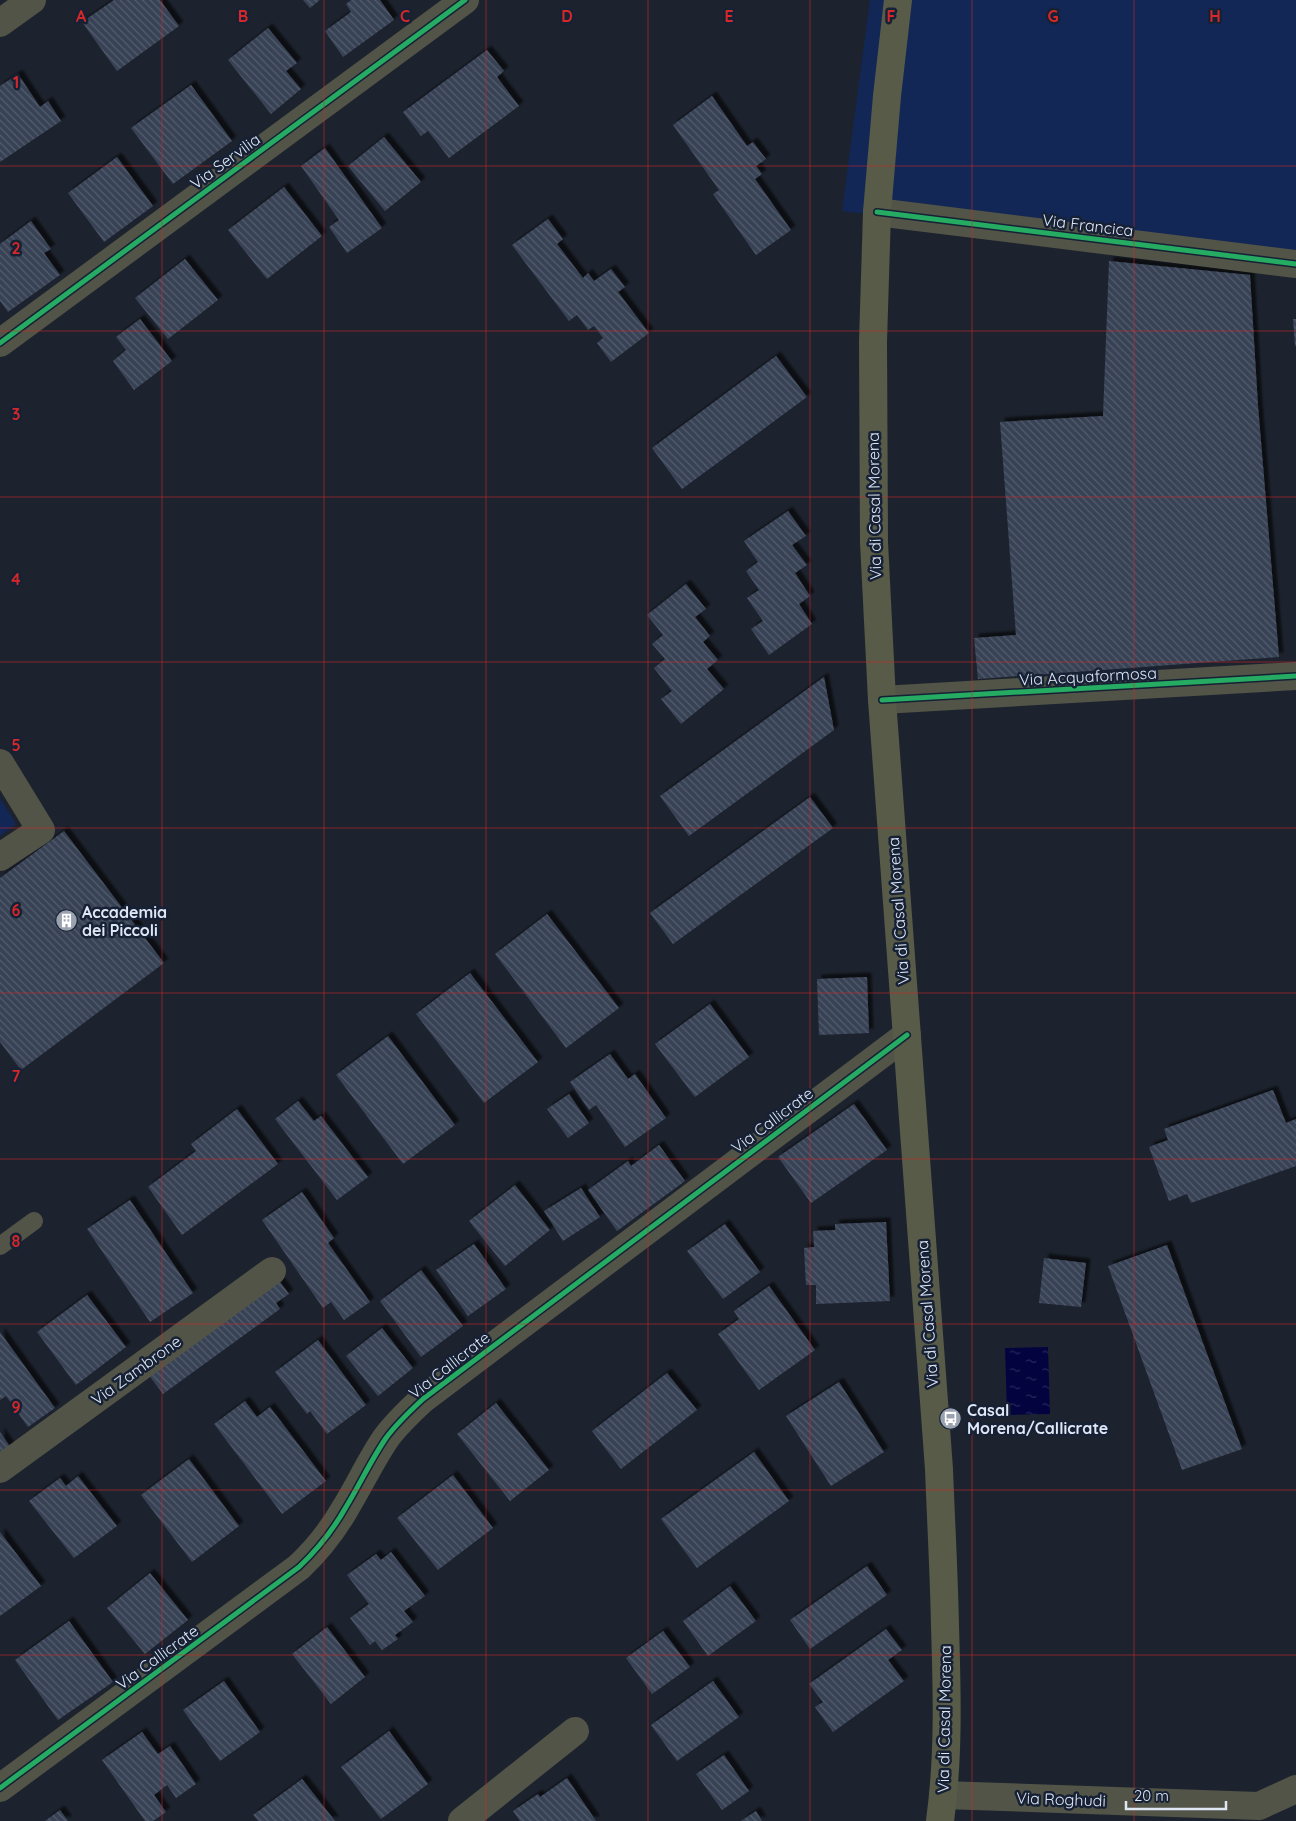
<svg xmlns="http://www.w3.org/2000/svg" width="1296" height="1821" viewBox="0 0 1296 1821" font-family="Quicksand,sans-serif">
  <defs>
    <pattern id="water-ripples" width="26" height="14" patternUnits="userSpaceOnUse" patternTransform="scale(1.25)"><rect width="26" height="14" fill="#030340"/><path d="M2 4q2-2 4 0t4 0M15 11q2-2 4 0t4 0" fill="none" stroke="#27285c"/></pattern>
    <pattern id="building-back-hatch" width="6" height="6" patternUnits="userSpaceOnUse" patternTransform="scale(1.25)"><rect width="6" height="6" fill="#384255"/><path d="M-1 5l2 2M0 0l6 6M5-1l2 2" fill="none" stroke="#545d6e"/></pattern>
    <filter id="shadow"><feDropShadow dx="4.5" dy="-4.5" stdDeviation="1" flood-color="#0009"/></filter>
  </defs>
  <rect width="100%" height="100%" fill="#1d232e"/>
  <path fill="#122756" d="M870 0H1296V265L842 211Z
    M0 798 16 824 0 836Z"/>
  <path fill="url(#water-ripples)" d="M1048 1347 1050 1414 1007 1415 1005 1348Z"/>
  <path fill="url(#building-back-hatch)" filter="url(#shadow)" d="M114 0H160L179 26 117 71 82 22Z
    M303 0H320L310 8Z
    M351 0H380L394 20 343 57 325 31 351 12 346 4Z
    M268 28 297 63 286 71 301 89 271 114 228 60Z
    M487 50 504 71 497 77 519 106 449 158 428 131 421 136 403 112Z
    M18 74 40 107 48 101 61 121 0 162V86Z
    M191 85 232 141 173 184 131 128Z
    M712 96 747 146 753 142 766 159 756 166 762 174 755 179 791 230 756 255 713 194 719 190 673 125Z
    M384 137 421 182 385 211 348 166Z
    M325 148 382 228 347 253 329 227 339 220 301 166Z
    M117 157 153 206 104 242 68 193Z
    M284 187 322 236 267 279 228 230Z
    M548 219 563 239 557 244 583 278 588 273 594 281 611 269 625 287 618 292 649 333 611 362 597 343 603 338 594 326 588 330 577 315 569 321 512 245Z
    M31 221 51 249 44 253 60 275 8 312 0 301V244Z
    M185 259 218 300 168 339 135 298Z
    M1109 261 1250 275 1258 406 1279 657 978 679 974 638 1016 635 1000 422 1103 416Z
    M140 319 172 361 134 390 113 361 126 350 116 337Z
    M1293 319H1296V346H1295Z
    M776 356 807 397 682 489 652 448Z
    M788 511 806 536 792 545 807 565 795 573 810 596 799 604 812 624 769 655 751 629 763 621 747 598 759 590 746 571 758 562 744 541Z
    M686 584 706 609 695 617 710 636 703 642 718 660 707 669 724 689 681 724 661 699 672 691 654 668 665 659 652 644 663 635 647 615Z
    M824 677 834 730 689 836 660 796Z
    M810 797 833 828 673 944 650 913Z
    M64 831 164 963 21 1070 0 1042V878Z
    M547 914 619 1008 566 1048 495 954Z
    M470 973 538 1062 484 1103 416 1014Z
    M867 977 869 1033 819 1035 817 979Z
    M710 1004 749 1057 695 1097 655 1044Z
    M388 1036 455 1125 403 1164 336 1075Z
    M610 1054 628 1079 635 1074 666 1118 625 1147 596 1105 589 1110 570 1082Z
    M1273 1090 1286 1123 1296 1119V1166L1191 1203 1187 1194 1169 1201 1149 1147 1168 1140 1164 1129Z
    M569 1094 589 1123 568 1138 547 1109Z
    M298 1101 314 1121 321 1116 368 1177 337 1200 275 1119Z
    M854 1104 887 1150 811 1203 778 1157Z
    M237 1109 278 1164 182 1235 148 1187 196 1151 191 1144Z
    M659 1145 685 1181 617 1231 588 1190 628 1161 631 1166Z
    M515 1185 550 1230 505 1266 469 1221Z
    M581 1188 600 1217 563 1241 544 1211Z
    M302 1192 334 1238 328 1243 370 1302 344 1320 331 1302 323 1308 262 1220Z
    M130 1200 193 1293 150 1322 87 1229Z
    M886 1222 890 1301 816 1304V1285H806L804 1248 814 1247 813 1231 835 1230V1224Z
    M725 1224 760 1272 723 1299 687 1251Z
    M474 1244 506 1289 468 1316 436 1270Z
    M1167 1245 1242 1449 1182 1470 1108 1266Z
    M1044 1258 1086 1263 1081 1307 1039 1303Z
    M421 1270 463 1326 421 1357 380 1301Z
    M275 1275 289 1294 276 1303 280 1309 163 1394 145 1370Z
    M769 1286 815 1350 759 1390 718 1334 739 1319 734 1311Z
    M87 1295 126 1347 76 1385 37 1332Z
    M382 1328 413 1368 378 1396 346 1356Z
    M0 1332 55 1408 28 1427 6 1396 0 1400Z
    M318 1340 366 1405 327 1434 310 1411 307 1414 275 1372Z
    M667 1373 697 1410 621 1469 592 1431Z
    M839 1382 884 1452 831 1486 786 1416Z
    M245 1401 257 1417 270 1407 326 1481 282 1514 214 1424Z
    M496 1403 549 1470 510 1501 457 1434Z
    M0 1432 11 1448 0 1455Z
    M754 1452 789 1501 697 1568 661 1519Z
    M189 1459 239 1526 192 1562 141 1495Z
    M453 1475 493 1528 438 1570 397 1518Z
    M78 1476 117 1526 74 1558 29 1501 60 1478 66 1486Z
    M0 1532 41 1586 0 1616Z
    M391 1552 425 1596 404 1611 413 1622 395 1635 398 1639 382 1650 375 1641 370 1645 350 1618 369 1604 347 1575 376 1554 381 1560Z
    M867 1566 887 1595 810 1649 790 1620Z
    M150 1573 188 1620 145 1654 107 1608Z
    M730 1586 756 1621 708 1656 683 1621Z
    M69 1621 113 1682 58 1720 15 1660Z
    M327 1627 365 1677 331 1704 292 1654Z
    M886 1629 902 1650 888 1660 904 1681 833 1732 815 1707 823 1702 809 1684Z
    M663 1631 690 1667 652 1694 626 1658Z
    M224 1681 260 1732 220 1761 183 1710Z
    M713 1681 739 1717 677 1761 651 1725Z
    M389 1731 428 1784 381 1819 341 1767Z
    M142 1732 158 1754 170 1746 196 1784 176 1798 167 1785 154 1795 166 1812 153 1821H145L102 1760Z
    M724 1755 749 1791 722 1810 696 1774Z
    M567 1778 596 1821H520L513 1811 538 1794 540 1797Z
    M302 1779 335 1821H258L253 1815Z
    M60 1810 68 1821H45Z
    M756 1811 762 1821H741Z"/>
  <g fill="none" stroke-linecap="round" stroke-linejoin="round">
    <path stroke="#525447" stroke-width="18" d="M0 1246 34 1221"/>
    <path stroke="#525447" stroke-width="28" d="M0 23 32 0
      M877 212 1296 264
      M0 343 465 0
      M882 700 1296 676
      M0 763 41 830 0 857
      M0 1469 272 1271
      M0 1788 299 1567C318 1549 333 1530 346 1507 360 1484 371 1460 386 1438 397 1423 410 1411 423 1399L907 1035
      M943 1795 1259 1806 1296 1789
      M462 1821 575 1731"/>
    <path stroke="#575b47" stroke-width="28" d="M898 0 887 96 877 212 873 342 874 542 882 700 939 1469C941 1522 944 1574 945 1626 947 1691 949 1756 940 1821"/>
    <defs>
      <path id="cycleway" d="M877 212 1296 264
        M0 343 465 0
        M882 700 1296 676
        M0 1788 299 1567C318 1549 333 1530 346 1507 360 1484 371 1460 386 1438 397 1423 410 1411 423 1399L907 1035"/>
    </defs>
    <use href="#cycleway" stroke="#162135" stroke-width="8"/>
    <use href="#cycleway" stroke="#26ab63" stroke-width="5"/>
  </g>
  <path fill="none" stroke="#d62828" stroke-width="1" stroke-opacity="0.55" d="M162 0V1821M324 0V1821M486 0V1821M648 0V1821M810 0V1821M972 0V1821M1134 0V1821M0 166H1296M0 331H1296M0 497H1296M0 662H1296M0 828H1296M0 993H1296M0 1159H1296M0 1324H1296M0 1490H1296M0 1655H1296"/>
  <defs>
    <symbol id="building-disc" viewBox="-11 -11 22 22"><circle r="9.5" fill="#9ba2af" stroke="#162135"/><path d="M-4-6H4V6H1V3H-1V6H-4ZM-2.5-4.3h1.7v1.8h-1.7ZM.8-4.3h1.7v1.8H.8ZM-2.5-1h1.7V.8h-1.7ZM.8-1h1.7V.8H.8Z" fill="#fff"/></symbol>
    <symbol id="bus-disc" viewBox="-11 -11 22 22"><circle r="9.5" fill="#9ba2af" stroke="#162135"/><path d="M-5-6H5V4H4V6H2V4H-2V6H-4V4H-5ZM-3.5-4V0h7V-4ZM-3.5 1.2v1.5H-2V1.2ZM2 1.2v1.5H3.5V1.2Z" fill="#fff"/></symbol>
  </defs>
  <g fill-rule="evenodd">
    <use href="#building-disc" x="54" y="908" width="25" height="25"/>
    <use href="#bus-disc" x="938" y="1406" width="25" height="25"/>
  </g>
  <g text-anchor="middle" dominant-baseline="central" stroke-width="5" stroke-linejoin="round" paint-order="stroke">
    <g font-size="16" fill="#dfe7f5" stroke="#162135">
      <text transform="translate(225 161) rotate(-36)">Via Servilia</text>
      <text transform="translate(1088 225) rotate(7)">Via Francica</text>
      <text transform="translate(874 506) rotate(-91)">Via di Casal Morena</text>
      <text transform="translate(1088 676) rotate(-3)">Via Acquaformosa</text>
      <text transform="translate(898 911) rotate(-94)">Via di Casal Morena</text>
      <text transform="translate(772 1120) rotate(-37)">Via Callicrate</text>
      <text transform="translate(927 1314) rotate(-94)">Via di Casal Morena</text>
      <text transform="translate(449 1365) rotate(-38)">Via Callicrate</text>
      <text transform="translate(136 1370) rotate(-36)">Via Zambrone</text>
      <text transform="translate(157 1657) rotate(-36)">Via Callicrate</text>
      <text transform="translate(944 1719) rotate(-89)">Via di Casal Morena</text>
      <text transform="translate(1061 1799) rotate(2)">Via Roghudi</text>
    </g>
    <g font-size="16" font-weight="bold" fill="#dfe7f5" stroke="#162135" text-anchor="start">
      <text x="82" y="912">Accademia<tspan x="82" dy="18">dei Piccoli</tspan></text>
      <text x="967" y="1410">Casal<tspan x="967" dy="18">Morena/Callicrate</tspan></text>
    </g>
  </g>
  <g font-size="16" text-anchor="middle" font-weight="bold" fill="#d62828" stroke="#162135" stroke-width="5" stroke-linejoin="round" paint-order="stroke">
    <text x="81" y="22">A</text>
    <text x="243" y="22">B</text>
    <text x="405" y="22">C</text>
    <text x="567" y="22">D</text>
    <text x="729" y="22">E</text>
    <text x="891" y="22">F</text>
    <text x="1053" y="22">G</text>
    <text x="1215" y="22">H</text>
    <text x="16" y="88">1</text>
    <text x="16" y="254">2</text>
    <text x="16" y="420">3</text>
    <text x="16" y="585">4</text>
    <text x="16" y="751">5</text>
    <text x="16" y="916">6</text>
    <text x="16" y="1082">7</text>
    <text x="16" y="1247">8</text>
    <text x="16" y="1413">9</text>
  </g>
  <path d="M1126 1801v8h100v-8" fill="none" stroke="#dfe7f5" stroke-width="2.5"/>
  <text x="1134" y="1801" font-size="15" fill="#dfe7f5" stroke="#162135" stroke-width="4" paint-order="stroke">20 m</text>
</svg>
